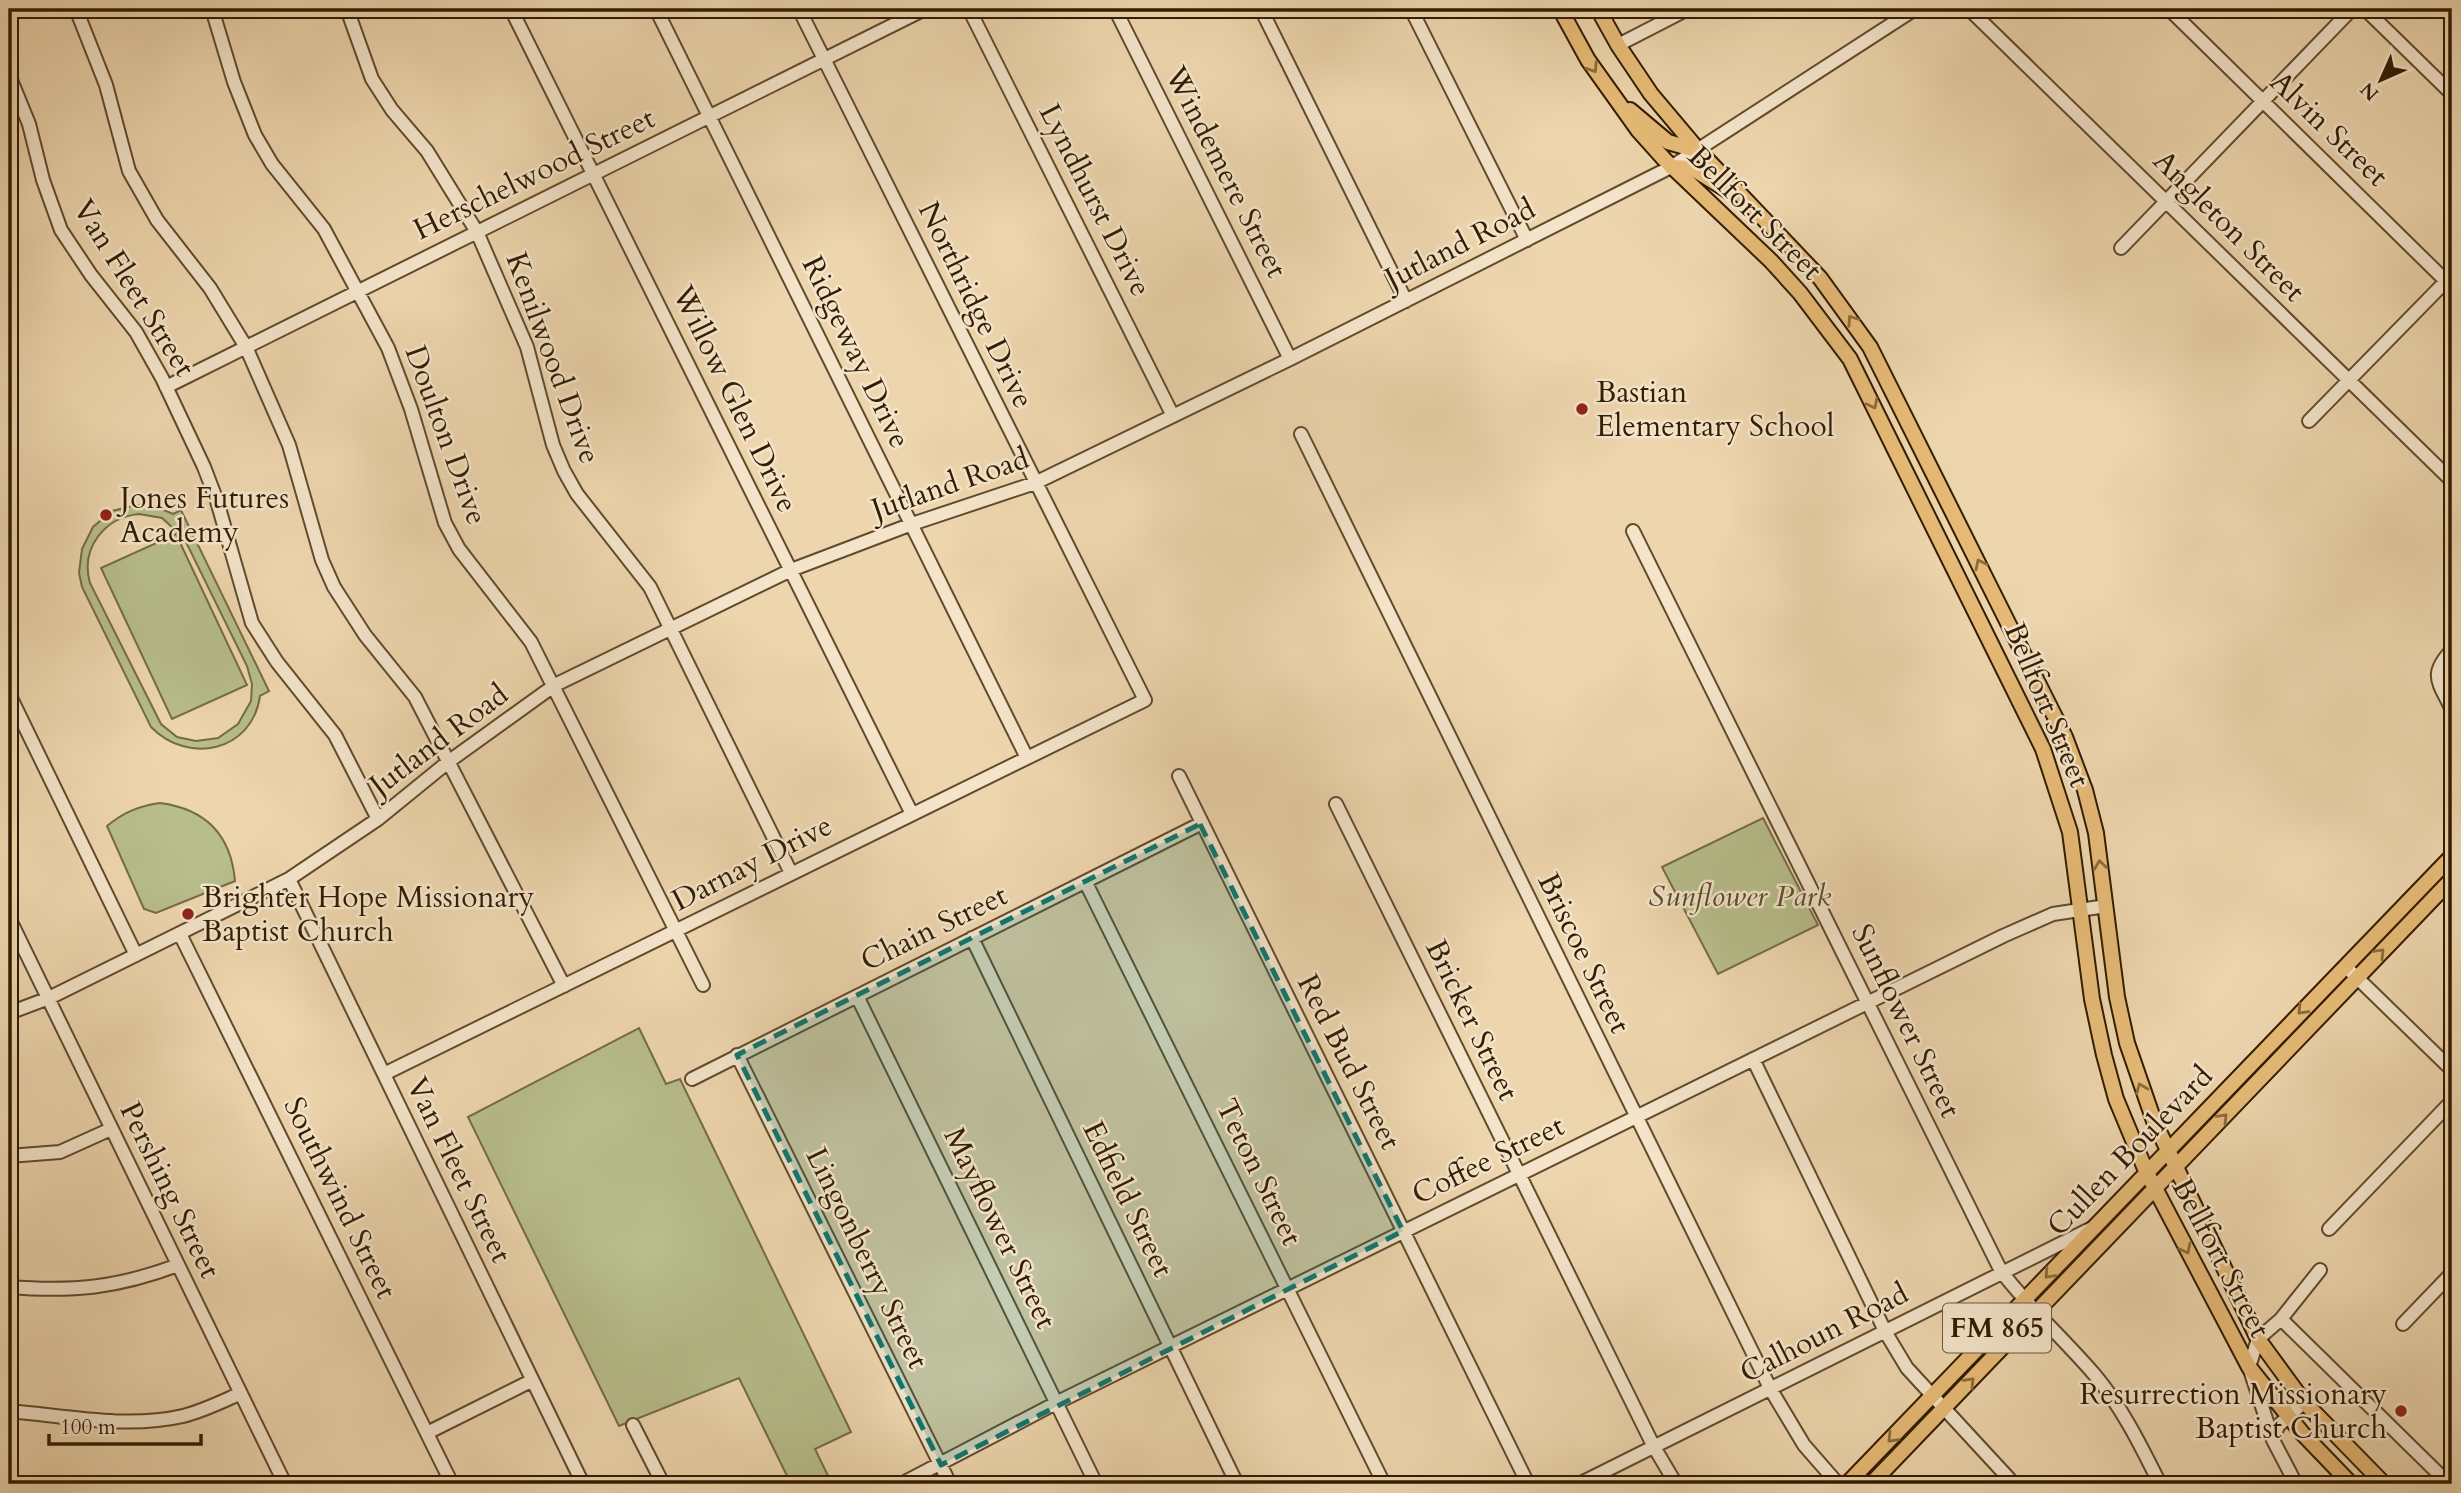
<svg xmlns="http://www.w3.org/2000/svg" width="2461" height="1493" viewBox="0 0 2461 1493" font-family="Cardo,serif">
  <rect width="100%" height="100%" fill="#edd5ad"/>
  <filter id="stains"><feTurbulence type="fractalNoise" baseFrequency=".00286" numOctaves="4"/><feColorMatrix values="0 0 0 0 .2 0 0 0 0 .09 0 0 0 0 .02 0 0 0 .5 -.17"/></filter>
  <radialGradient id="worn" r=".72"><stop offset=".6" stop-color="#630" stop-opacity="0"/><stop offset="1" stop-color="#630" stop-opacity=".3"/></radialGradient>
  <path fill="#b7bd8b" stroke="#746c46" stroke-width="2" fill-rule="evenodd" d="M136 505 154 506 173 514 181 510 269 691 260 696C252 752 188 765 151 727L82 587 79 573 82 549 93 527 112 511ZM139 514 162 518 184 538 247 666 252 684 251 701 238 724 218 738 196 741 177 737 161 724 90 583C80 548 105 517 139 514Z
    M176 534 247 685 172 719 101 568Z
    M160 803C206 809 231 835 235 881L156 913 144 909 107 826C124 812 139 806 160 803Z
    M1763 818 1818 925 1718 974 1662 867Z
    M639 1028 666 1084 680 1079 851 1432 815 1449 832 1484H791L739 1378 619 1426 468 1117Z"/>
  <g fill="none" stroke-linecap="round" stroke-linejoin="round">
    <defs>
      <path id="minor" d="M76 9 106 85 129 171 157 220 210 288 246 347 289 445 322 560 334 587 365 635 415 697 564 986
        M212 9 234 82 255 135 272 164 324 229 388 348 411 409 445 523 459 549 531 642 703 985
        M347 9 372 79 392 110 427 151 477 232 527 347 553 445 564 471 577 494 650 587 791 873
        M511 9 911 812
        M656 9 1026 756
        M969 9 1173 416
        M1115 9 1290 359
        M1261 9 1406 301
        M1411 9 1527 240
        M1969 9 2452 481
        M2169 9 2452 287
        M2365 9 2452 94
        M1618 45 1688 9
        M9 75 29 124 43 180 61 230 91 275 136 332 162 378 204 467 217 501 252 623 277 662 335 735 378 819
        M2121 248 2352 9
        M166 387 925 9
        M2309 421 2451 276
        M1301 434 1771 1390 1804 1445 1838 1484
        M1633 531 2001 1271C2029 1308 2064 1339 2094 1374 2122 1407 2141 1446 2160 1484
        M2452 650C2428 675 2439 682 2452 710
        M9 694 136 955
        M1179 776 1528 1484
        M1336 804 1654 1447 1676 1484
        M289 879 583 1484
        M1086 883 1384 1484
        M9 918 285 1484
        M180 934 452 1484
        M972 938 1237 1484
        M2345 966 2452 1070
        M857 996 1096 1484
        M9 1013 49 998 289 879 378 819 448 762 555 685 791 570 912 524 1035 483 1290 359 1671 167 1915 9
        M737 1055 950 1484
        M1753 1059 1886 1333 1907 1368 2014 1484
        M384 1074 1145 700 799 9
        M692 1079 1200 824
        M9 1156 60 1152 111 1129
        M2329 1229 2452 1101
        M9 1287C73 1292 117 1288 178 1265
        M2281 1319 2449 1484
        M2403 1324 2452 1273
        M9 1411C66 1416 127 1429 183 1416 203 1411 221 1402 239 1394
        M633 1425 663 1484
        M427 1433 531 1381
        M2273 1440 2278 1426 2304 1402
        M901 1484 1056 1403 2003 936 2053 914 2106 906
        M1579 1484 2092 1228
        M2296 1484 2273 1440 2249 1367 2258 1339 2281 1319 2320 1270"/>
      <path id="major" d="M1560 9 1588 60 1638 130 1664 159 1771 261 1800 293 1850 359 2043 749 2070 832 2092 999 2104 1055 2116 1099 2146 1171 2249 1367 2302 1433 2351 1484
        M1598 9 1618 45 1651 94 1699 151 1820 278 1870 347 2065 737 2085 790 2096 833 2117 997 2127 1043 2154 1121 2258 1339 2304 1402 2384 1484
        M1630 110 1668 142 1699 151
        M1671 167 1692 168 1730 192
        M1847 1484 2452 856
        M1871 1484 2452 879"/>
    </defs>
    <use href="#minor" stroke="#614a2d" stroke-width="16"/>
    <use href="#major" stroke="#321c02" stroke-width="18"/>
    <use href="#minor" stroke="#f3e4ca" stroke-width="12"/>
    <use href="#major" stroke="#e6ba76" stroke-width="14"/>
  </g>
  <defs><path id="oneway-chevron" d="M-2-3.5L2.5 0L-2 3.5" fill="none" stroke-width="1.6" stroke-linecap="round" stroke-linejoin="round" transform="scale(1.75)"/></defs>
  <g stroke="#8c6b3c">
    <use href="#oneway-chevron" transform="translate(1593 68) rotate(57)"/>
    <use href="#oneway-chevron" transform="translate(1852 320) rotate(-124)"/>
    <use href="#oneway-chevron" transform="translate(1873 404) rotate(63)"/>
    <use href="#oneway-chevron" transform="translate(1980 564) rotate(-116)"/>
    <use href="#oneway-chevron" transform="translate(2100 865) rotate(-98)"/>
    <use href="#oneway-chevron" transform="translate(2380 953) rotate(-46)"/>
    <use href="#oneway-chevron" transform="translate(2302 1010) rotate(134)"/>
    <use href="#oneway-chevron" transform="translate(2141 1088) rotate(-112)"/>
    <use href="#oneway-chevron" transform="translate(2223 1118) rotate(-46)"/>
    <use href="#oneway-chevron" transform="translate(2186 1249) rotate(63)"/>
    <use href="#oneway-chevron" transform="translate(2049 1274) rotate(133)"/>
    <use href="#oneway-chevron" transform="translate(1970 1382) rotate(-46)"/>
    <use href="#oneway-chevron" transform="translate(1892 1438) rotate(134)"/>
  </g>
  <path fill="#0f766e" fill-opacity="0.2" stroke="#0f766e" stroke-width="5" stroke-dasharray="14 9" stroke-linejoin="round" d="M1200 824 1403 1231 941 1465 737 1055Z"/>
  <g fill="#8f2418" stroke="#f3e4ca" stroke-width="2.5">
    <circle cx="1582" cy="409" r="7"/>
    <circle cx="106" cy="515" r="7"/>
    <circle cx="188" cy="914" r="7"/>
    <circle cx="2401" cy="1411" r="7"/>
  </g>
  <g text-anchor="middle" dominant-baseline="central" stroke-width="5" stroke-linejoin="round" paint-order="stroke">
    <rect fill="#f3e4ca" stroke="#6c583e" stroke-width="2" x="1943" y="1303.5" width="108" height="49" rx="5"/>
    <g font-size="28" font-weight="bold" fill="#321c02">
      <text x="1997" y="1328">FM 865</text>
    </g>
    <g font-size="30" fill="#321c02" stroke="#f3e4ca">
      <text transform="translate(2329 129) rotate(44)">Alvin Street</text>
      <text transform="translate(1226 172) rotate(63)">Windemere Street</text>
      <text transform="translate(534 174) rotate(-26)">Herschelwood Street</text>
      <text transform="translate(1095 200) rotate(63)">Lyndhurst Drive</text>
      <text transform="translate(1755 213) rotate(45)">Bellfort Street</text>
      <text transform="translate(2229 226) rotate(45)">Angleton Street</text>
      <text transform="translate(1460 244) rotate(-27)">Jutland Road</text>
      <text transform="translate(134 288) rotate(58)">Van Fleet Street</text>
      <text transform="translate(976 305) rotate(64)">Northridge Drive</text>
      <text transform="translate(856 352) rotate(64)">Ridgeway Drive</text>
      <text transform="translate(553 358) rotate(70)">Kenilwood Drive</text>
      <text transform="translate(735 399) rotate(64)">Willow Glen Drive</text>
      <text transform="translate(446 435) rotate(70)">Doulton Drive</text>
      <text transform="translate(950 484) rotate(-19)">Jutland Road</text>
      <text transform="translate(2047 705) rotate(67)">Bellfort Street</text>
      <text transform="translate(439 740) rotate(-37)">Jutland Road</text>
      <text transform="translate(752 863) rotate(-27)">Darnay Drive</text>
      <text transform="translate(934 928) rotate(-26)">Chain Street</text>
      <text transform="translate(1584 953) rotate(64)">Briscoe Street</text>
      <text transform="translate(1472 1020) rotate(64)">Bricker Street</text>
      <text transform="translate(1906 1021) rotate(64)">Sunflower Street</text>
      <text transform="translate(1349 1062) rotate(63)">Red Bud Street</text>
      <text transform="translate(2130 1151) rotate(-46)">Cullen Boulevard</text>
      <text transform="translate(1488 1160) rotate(-26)">Coffee Street</text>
      <text transform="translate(459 1170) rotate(64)">Van Fleet Street</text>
      <text transform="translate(1259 1172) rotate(64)">Teton Street</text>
      <text transform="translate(170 1190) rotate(64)">Pershing Street</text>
      <text transform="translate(340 1198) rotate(64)">Southwind Street</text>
      <text transform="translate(1128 1199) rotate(64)">Edfield Street</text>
      <text transform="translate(1000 1228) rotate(64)">Mayflower Street</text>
      <text transform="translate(867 1258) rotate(64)">Lingonberry Street</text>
      <text transform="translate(2221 1258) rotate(62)">Bellfort Street</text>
      <text transform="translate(1824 1333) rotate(-27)">Calhoun Road</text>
    </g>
    <g font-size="30" fill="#321c02" stroke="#f3e4ca" text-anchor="start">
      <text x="1596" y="392">Bastian<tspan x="1596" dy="34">Elementary School</tspan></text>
      <text x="120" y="498">Jones Futures<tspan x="120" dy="34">Academy</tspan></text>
      <text x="202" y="897">Brighter Hope Missionary<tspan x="202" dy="34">Baptist Church</tspan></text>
      <text x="2387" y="1394" text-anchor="end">Resurrection Missionary<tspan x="2387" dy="34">Baptist Church</tspan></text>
    </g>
    <g font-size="30" font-style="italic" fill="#5a4c2b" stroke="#f3e4ca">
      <text x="1740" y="896">Sunflower Park</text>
    </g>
  </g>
  <rect width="2461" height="1493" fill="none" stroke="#edd5ad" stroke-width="35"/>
  <rect x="10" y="10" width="2440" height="1472" fill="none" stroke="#321c02" stroke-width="3.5"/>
  <rect x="18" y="18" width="2426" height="1458" fill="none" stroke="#321c02" stroke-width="2"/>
  <g transform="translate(2381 80) rotate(225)" stroke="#f3e4ca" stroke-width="5" paint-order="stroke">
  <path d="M0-5L12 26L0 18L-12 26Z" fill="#321c02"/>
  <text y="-10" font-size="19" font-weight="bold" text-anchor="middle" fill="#321c02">N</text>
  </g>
  <path d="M49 1434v10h152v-10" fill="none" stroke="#321c02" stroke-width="3.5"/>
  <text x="60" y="1434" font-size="21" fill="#321c02" stroke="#f3e4ca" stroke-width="5" paint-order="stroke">100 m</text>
  <rect width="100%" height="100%" filter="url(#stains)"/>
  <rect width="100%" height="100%" fill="url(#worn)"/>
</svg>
